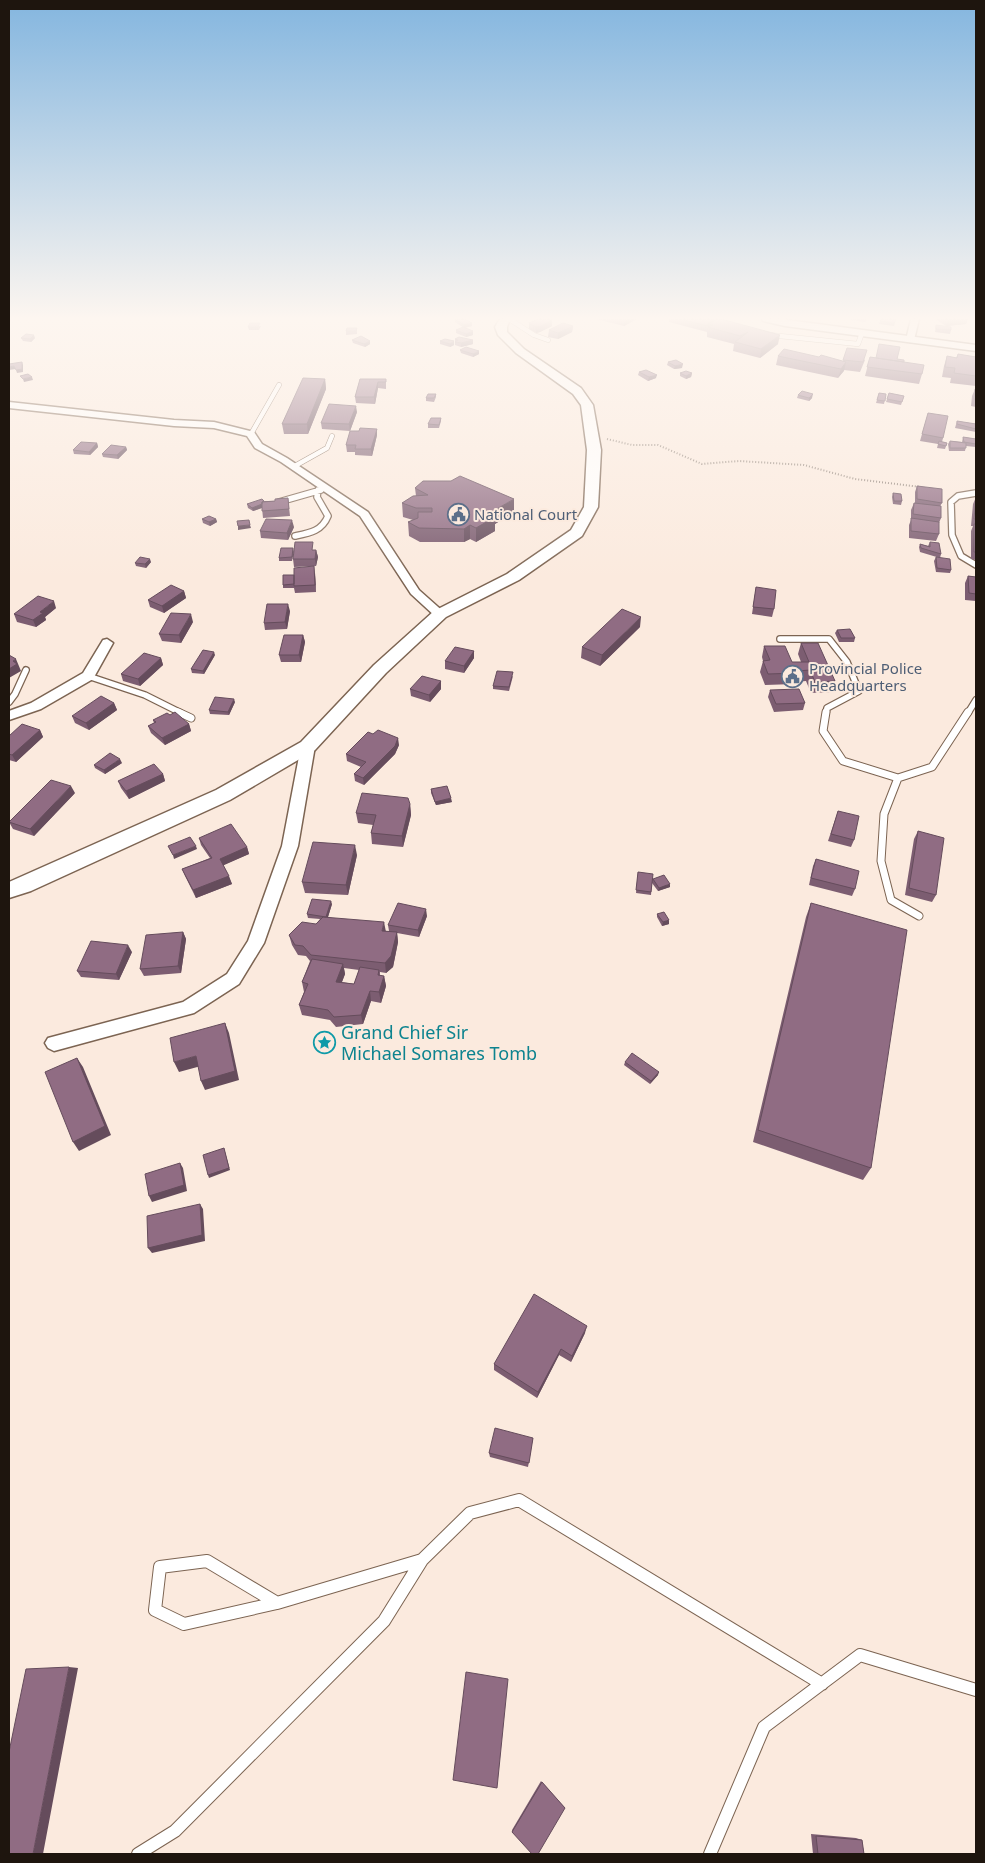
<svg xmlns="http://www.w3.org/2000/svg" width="985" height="1863" viewBox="0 0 985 1863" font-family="'Noto Sans',sans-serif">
  <rect width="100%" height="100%" fill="#fbeade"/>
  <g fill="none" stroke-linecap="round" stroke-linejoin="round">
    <defs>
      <path id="lane-far3" d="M509 319 534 335 548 340
        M770 335 858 344 862 333
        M251 434 279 385
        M293 467 327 448 332 436"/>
      <path id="lane-far2" d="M976 493 958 496 951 502 952 535 961 556 976 565
        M279 502 321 490
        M295 536C310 533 322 531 328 516L317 497 318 490
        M780 639H829L847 662 859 691 827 708 826 713
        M88 676 145 695 181 713
        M9 702 15 694 26 670
        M968 713 976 700"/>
      <path id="lane-far1" d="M178 712 191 718
        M826 712 823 731 843 761 898 778 932 767 968 712
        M898 778 884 814 881 861 891 900 919 916"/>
      <path id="lane" d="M207 1561 277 1603 184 1624 155 1610 160 1567Z
        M277 1603 422 1560 470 1513 519 1500 822 1684
        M138 1854 175 1831 384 1621 422 1560
        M710 1854 764 1727 860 1655 976 1690"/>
      <path id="street" d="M911 319H919L914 340 910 342 906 340Z
        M9 402 174 420 214 422 254 432 262 444 287 458 368 512 419 590 446 614 444 617H436L411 594 360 516 281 462 255 448 247 436 214 428 174 426 9 408Z
        M107 639 113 643 93 679 41 709 9 720V711L31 703 83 673 103 640Z
        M308 742 313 743 315 746 298 846 264 943 239 984 194 1013 54 1051 48 1048 45 1043 48 1038 183 1002 227 974 248 941 282 846 301 746 303 743Z"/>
      <path id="secondary" d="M500 319H510L507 327V332L524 349 581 388 593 405 601 450 598 507 582 536 519 580 446 617 386 673 315 750 230 800 31 891 9 898V882L216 790 301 742 374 665 434 611 507 574 571 530 584 507 587 450 581 405 573 394 516 353 498 335 495 327Z
        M762 319H780L976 345V351L785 326 763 321Z"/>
    </defs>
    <use href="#lane-far3" stroke="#7c6452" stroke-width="5.5"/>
    <use href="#lane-far2" stroke="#7c6452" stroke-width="8"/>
    <use href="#lane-far1" stroke="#7c6452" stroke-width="9"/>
    <use href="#lane" stroke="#7c6452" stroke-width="14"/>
    <use href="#street" stroke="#7c6452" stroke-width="3"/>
    <use href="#secondary" stroke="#7c6452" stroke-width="3"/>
    <path stroke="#908379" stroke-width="2" stroke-dasharray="1 2" stroke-linecap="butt" d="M607 439 632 445H658L702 464 739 461 804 465 855 479 921 487"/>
    <use href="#lane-far3" stroke="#fff" stroke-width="4.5"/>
    <use href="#lane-far2" stroke="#fff" stroke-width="5.5"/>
    <use href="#lane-far1" stroke="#fff" stroke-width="7"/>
    <use href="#lane" stroke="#fff" stroke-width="12"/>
    <use href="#street" fill="#fff" fill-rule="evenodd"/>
    <use href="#secondary" fill="#fff" fill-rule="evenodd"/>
  </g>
  <path fill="#7c5d71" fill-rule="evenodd" d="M455 319 472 323V326L464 328 455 322Z
    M596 319H637L624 326Z
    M669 319H709L778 344 760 358 733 351 734 344 707 337V332L669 322Z
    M851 319H867L865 322 851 320Z
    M881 319H896L894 326 879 324Z
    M935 319H968L966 324 946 326Z
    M552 320V326L540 332 536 333 529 329V323Z
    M936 325 951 330 950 334 935 332Z
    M261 326 259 330H249L248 327Z
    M573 326 572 332 558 339 548 337 549 330Z
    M357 328V334L346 335V331Z
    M456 330 473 335 466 337 456 333Z
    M21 338H35L31 342 23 341Z
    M455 339 473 340V344L461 347 455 345Z
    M352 340 370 344 365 347 353 343Z
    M440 341 454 345 450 347 440 344Z
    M847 348 865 360 860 372 844 370 838 378 776 365 778 356 819 357 843 361Z
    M460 350 479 354 473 357 461 353Z
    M958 354 976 357V386L950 383 951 378 942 377 944 366 947 356 956 358Z
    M870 357 904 362 922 374 919 384 865 376Z
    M668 362 682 368 674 369 667 365Z
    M639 372 656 378 648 381 638 375Z
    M680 373H692L691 377 686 379 680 376Z
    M325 379 326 389 308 434H284L282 424Z
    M360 379H386V389L378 388 375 404 356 403 355 397Z
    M975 389 976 390V407L971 406 972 396Z
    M879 393 886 394 884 404 876 403Z
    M889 393 904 396 901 405 886 402Z
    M436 394V397L434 402 426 401V398Z
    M798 395 812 398 809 401 797 398Z
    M357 412 350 431 322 429 321 423Z
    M928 413 943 438 942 442 947 443 945 449 937 448 938 444 920 441Z
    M441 418V421L439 428H428V424Z
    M957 421 976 424V432L955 428Z
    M377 429V435L372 456 355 455V452H347L346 445 359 431Z
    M963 437 976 439V447L966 446 965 451H949L948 444 950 441 962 442Z
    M97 443 98 447 90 455 74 454 73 450Z
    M126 447 127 450 118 459 103 457 102 454Z
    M917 486 942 503 940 506 941 518 939 523V534L936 541 909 538V525L911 520V510L914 503H915V492Z
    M415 488 514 512 495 524V531L476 542 470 539 464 542H420L409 536 408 522 413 520 403 517 402 503 416 496Z
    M893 493 902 501 901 505 893 504 892 497Z
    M976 497V560L971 559V531L973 526H971L973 504Z
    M288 498 290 516 263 518 262 508 253 511 248 508 247 504 264 501H275Z
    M202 519H216L217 522 210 526 203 523Z
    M294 527 288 540 261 538 260 531Z
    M930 542 941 554 940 558 920 552 919 547 920 544 928 546Z
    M293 548 294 552 292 561H279V558Z
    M314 550H316L318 557 316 566 294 567 293 559Z
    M936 557 951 570 950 573 936 572 934 561Z
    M151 562 146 568 136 566 135 563Z
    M315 573 316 592 295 593 294 588H283V585Z
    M968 576 976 577V601L965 600V583Z
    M756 587 774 609 772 617 752 614Z
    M184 591 186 598 164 613 150 607 148 600Z
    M56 608 45 617 46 620 36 627 17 622 14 614Z
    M290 611 287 629 265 630 264 623Z
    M193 622 181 643 162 641 159 634Z
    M640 627 600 666 581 658 582 647Z
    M837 630 855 638 854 642H839L835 633Z
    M303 635 305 642 301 662H281L279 655Z
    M801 643 835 681 831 692 811 693 806 681 795 682V684L765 685 760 672 763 661 762 657 764 646 792 662H801L798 654Z
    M474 651V658L464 673 445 669V661Z
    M215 655 204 674 192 673 191 669Z
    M161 658 163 665 140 686 123 681 121 674Z
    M513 676 509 691 493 689V686Z
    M441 681V689L430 702 411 696 410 689Z
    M770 690 805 703 803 710 774 712 768 697Z
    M235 702 229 715 210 714 209 710Z
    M114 703 117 710 89 730 75 723 72 716Z
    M170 715 189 724 191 731 165 745 151 733 148 726 154 723 153 720Z
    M40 730 43 737 16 762 9 760V736Z
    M399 745 395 754 364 785 355 781 354 774 361 767 347 761 346 754Z
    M122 763 105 774 95 768 94 765Z
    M163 774 165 781 129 799 121 788 118 781Z
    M431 789 452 802 436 805 431 793Z
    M75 793 34 836 13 829 9 822Z
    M410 804 411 815 403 847 372 844 371 833 373 825 358 823 356 813Z
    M838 811 854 840 851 847 828 841Z
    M918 831 936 895 932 902 905 895 914 839Z
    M199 838 247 847 249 854 223 865 232 884 196 898 185 876 182 869 210 858 201 845Z
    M357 855 348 895 305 893 302 882Z
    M816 859 855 889 852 896 809 885 813 866Z
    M638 872 653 879 670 887 658 891 652 883 651 895 636 893Z
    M811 903 871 1168 863 1180 753 1142 806 917Z
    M332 904 328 917 386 931H389L388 925 427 916 419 937 397 933 398 942 393 967 386 973 380 972V976H384L386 986 381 1003 371 1001 363 1024 336 1027 330 1020 302 1015 299 1005 304 992 302 982 310 961 306 956 298 955 292 945 289 935 316 924 320 919 308 918 307 914ZM344 968 359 970 354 984 342 982 345 974Z
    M657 914 669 924 662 926 657 917Z
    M183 932 186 939 181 973 144 976 140 969Z
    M132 952 119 980 81 977 77 971Z
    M625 1062 658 1075 650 1084 624 1065Z
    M585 1333 571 1362 559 1355 537 1398 494 1370V1364Z
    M533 1438 528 1467 490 1457 489 1453Z
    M541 1781 565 1808 512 1832V1830Z
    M811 1834 856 1838 862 1840 864 1854H813Z"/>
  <path fill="#654c5c" d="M625 319H637L624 326Z
    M962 319H968L966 324 946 326 948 320Z
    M552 320V326L540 332 536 333V327Z
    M472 323V326L464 328V325Z
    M573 326 572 332 558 339V333Z
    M473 331V335L466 337V334Z
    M34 335 35 338 31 342 30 339Z
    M780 335 778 344 760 358 761 349Z
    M473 340V344L461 347V343Z
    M370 341V344L365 347 364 344Z
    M454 341V345L450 347V344Z
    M479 351V354L473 357V354Z
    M22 362 23 365V372L17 373 16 370Z
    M846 362 844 371 838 378 841 369Z
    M683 364 682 368 674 369 675 366Z
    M14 366 16 369 9 370V367Z
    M692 373 691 377 686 379V376Z
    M657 375 656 378 648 381 649 377Z
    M32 377 33 380 24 382 23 379Z
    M325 379 326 389 308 434 307 424Z
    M378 382V388L375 404 374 397Z
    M813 394 812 398 809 401V398Z
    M356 406 357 412 350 431 349 424Z
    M377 429V435L372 456 371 449Z
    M97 443 98 447 90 455 89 452Z
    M126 447 127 450 118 459 117 455Z
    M514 499V512L495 524V531L476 542V528L488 514Z
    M266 503 267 506 253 511 252 508Z
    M216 519 217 522 210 526 209 522Z
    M292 520 294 527 288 540 287 533Z
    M250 525 251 528 238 530V526Z
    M470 525V539L464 542V529Z
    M316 550 318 557 316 566 315 559Z
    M150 559 151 562 146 568 145 564Z
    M314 566 315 573 316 592 315 585Z
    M184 591 186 598 164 613 162 606Z
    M54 601 56 608 45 617 46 620 36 627 33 620 40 612Z
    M288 604 290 611 287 629 285 622Z
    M191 614 193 622 181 643 179 635Z
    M641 617 640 627 600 666 602 655Z
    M303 635 305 642 301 662 299 655Z
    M474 651V658L464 673V666Z
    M214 652 215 655 204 674 203 671Z
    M161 658 163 665 140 686 138 679Z
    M16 659 21 671 9 678V669L13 661Z
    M441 681V689L430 702 429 695Z
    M234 699 235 702 229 715 228 712Z
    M114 703 117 710 89 730 86 723Z
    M189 724 191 731 165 745 162 738Z
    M40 730 43 737 16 762 12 755Z
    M398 738 399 745 395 754 364 785 363 778Z
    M120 759 122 763 105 774 104 770Z
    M163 774 165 781 129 799 126 791Z
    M71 786 75 793 34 836 30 829Z
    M451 798 452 802 436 805 435 802Z
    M410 804 411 815 403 847 402 836Z
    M355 845 357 855 348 895 346 885Z
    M196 846 197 849 174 859 173 855Z
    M247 847 249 854 222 866 220 859Z
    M229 876 232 884 196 898 193 890Z
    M670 884V887L658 891 659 888Z
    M331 901 332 904 327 920 326 917Z
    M426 909 427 916 419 937 418 930Z
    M669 920V924L662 926 663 922Z
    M384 922 386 932 382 931Z
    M183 932 186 939 181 973 178 966Z
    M397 932 398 942 393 967 386 973 385 963Z
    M128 945 132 952 119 980 116 974Z
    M343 964 345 974 338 992 336 982Z
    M384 976 386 986 381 1003 379 992Z
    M370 991 371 1001 363 1024 361 1015Z
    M225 1023 229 1033 239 1080 205 1090 201 1081Z
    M196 1056 201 1066 179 1072 174 1062Z
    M77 1058 83 1067 111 1135 79 1151 73 1142Z
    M659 1072 658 1075 650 1084 651 1081Z
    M224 1148 230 1170 209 1178 208 1175Z
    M180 1163 183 1168 187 1191 152 1202 149 1196Z
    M200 1204 203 1209 205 1241 152 1253 148 1248Z
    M587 1326 585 1333 571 1362 572 1356Z
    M561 1349 559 1355 537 1398 538 1392Z
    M69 1667 78 1668 43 1854H33Z"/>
  <path fill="#906c83" stroke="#654c5c" d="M455 319H464L472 323 464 325Z
    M538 319H547L552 320 541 326 536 327 529 323Z
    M679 319H709L714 320 708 324V326Z
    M717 319H721L780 335 761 349 735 342 748 332 740 336 708 327 713 325 708 324Z
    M881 319H896L894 323 880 321Z
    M946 319H962L948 320Z
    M250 323H260L258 327H248Z
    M563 323 573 326 558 333 549 330Z
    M936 325 951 327V330L936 329Z
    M463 327 473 331 466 334 456 330Z
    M347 328H357L356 331H346Z
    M26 334 34 335 30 339 21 338Z
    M361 336 370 341 364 344 352 340Z
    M459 337 473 340 461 343 455 342 458 340 455 339Z
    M445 339 454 341 450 344 440 341Z
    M879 344 900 347 897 359 904 360V362L876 358Z
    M466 347 479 351 473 354 460 350Z
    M847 348 867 350 863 362 843 360Z
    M784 349 819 357 821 355 846 362 841 369 778 356Z
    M958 354 976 357V376L954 373 955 368 945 367 947 356 957 358Z
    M870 357 924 365 922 374 867 367Z
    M676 360 683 364 675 366 668 362Z
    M22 362V369L16 370 14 366 9 367V364Z
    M646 370 657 375 649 377 639 372Z
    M686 371 692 373 686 376 680 373Z
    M28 374 32 377 23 379 20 376Z
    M303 378 325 379 307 424H282Z
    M360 379H386V382H378L374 397H355Z
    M975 389 976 390V400L974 399Z
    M802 391 813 394 809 398 798 395Z
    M879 393 886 394 885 401 877 400Z
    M889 393 904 396 902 402 887 399Z
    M428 394H436L434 398H426Z
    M329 404 356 406 349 424 321 423Z
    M928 413 948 416 943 438 922 434Z
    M431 418H441L439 425 428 424Z
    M957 421 976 424V429L957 424Z
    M360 428 377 429 371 449H355L356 445H346L350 431H359Z
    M963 437 976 439V444L964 442Z
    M939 441 947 443 946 446 938 444Z
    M950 441 966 443V448H950Z
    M81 442 97 443 89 452 73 450Z
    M111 445 126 447 117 455 102 454Z
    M460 476 514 499 488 514 495 517 476 528 470 525 464 529 419 528 408 522 418 518V512H432V508H416L402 503 413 496 428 495 415 488 423 481H451Z
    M917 486 942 489V503L917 499Z
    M893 493 901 494 902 501H894Z
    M976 497V519H974Z
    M288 498 289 509 262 511V502L275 501V499Z
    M262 499 264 501 262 502V504L252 508 247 504Z
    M914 503 941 506V518L913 514Z
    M209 516 216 519 209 522 202 519Z
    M911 518 939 522V534L911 531Z
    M266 519 292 520 287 533 260 531Z
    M249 520 250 525 238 526 237 521Z
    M974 524H976V552H974Z
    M295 542H313L312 550H316L315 559H293Z
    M930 542 939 543 941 554 921 548 920 544 930 547Z
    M281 548H293L292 557 279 558Z
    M140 557 150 559 145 564 135 563Z
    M936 557 950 559 951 570 937 568Z
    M314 566 315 585 294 586V568Z
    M283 575H294V584L283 585Z
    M968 576 976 577V594L969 593Z
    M171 585 184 591 162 606 148 600Z
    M756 587 776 590 774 609 753 607Z
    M38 596 54 601 40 612 43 613 33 620 14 614Z
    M267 604H288L285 622 264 623Z
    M622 609 641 617 602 655 582 647Z
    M171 613 191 614 179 635 159 634Z
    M850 629 855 638H841L837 630Z
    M284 635H303L299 655H279Z
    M801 643H818L835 681 815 682 810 670 797 671 798 673 768 674 763 661 770 660 764 646H785L792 662H809Z
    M455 647 474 651 464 666 445 661Z
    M203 650 214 652 203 671 191 669Z
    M144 653 161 658 138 679 121 674Z
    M9 655 16 659 13 661 17 664 9 669Z
    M497 671 513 672 509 687 493 686Z
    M422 676 441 681 429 695 410 689Z
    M799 689 805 703 776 704 770 690Z
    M101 696 114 703 86 723 72 716Z
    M215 697 234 699 228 712 209 710Z
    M175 712 189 724 162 738 148 726 156 722 153 720 167 713 170 715Z
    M22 724 40 730 12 755 9 754V736Z
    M378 730 398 738 395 746 363 778 354 774 366 762 346 754 368 732 373 734Z
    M110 753 120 759 104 770 94 765Z
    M154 764 163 774 126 791 118 781Z
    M51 780 71 786 30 829 9 822Z
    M447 786 451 798 435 802 431 789Z
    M362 793 408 798 410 804 402 836 371 833 376 815 356 813Z
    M838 811 859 816 854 840 831 834Z
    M231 824 247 847 220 859 229 876 193 890 182 869 212 858 199 838Z
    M918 831 944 838 936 895 909 888Z
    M190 837 196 846 173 855 168 846Z
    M313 842 355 845 346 885 302 882Z
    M816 859 859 871 855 889 811 878Z
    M638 872 653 874 651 892 636 890Z
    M664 875 670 884 659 888 653 879Z
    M312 899 331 901 326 917 307 914Z
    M398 903 426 909 418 930 388 925Z
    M811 903 907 930 871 1168 758 1130Z
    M664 912 669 920 663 922 657 914Z
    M323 917 384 922 382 931 397 932 391 956 385 963 311 955 303 946 295 945 289 935 302 922 316 924Z
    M183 932 178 966 140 969 146 935Z
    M91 941 128 945 116 974 77 971Z
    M312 959 343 964 336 982 354 984 360 967 379 970 378 975 384 976 379 992 370 991 361 1015 334 1017 328 1010 299 1005 308 984 302 982Z
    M225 1023 235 1071 201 1081 196 1056 174 1062 170 1038Z
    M632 1053 659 1072 651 1081 625 1062Z
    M77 1058 105 1126 73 1142 45 1072Z
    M224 1148 229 1168 208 1175 203 1155Z
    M180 1163 184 1185 149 1196 145 1174Z
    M200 1204 202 1235 148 1248 147 1216Z
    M534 1294 587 1326 572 1356 561 1349 538 1392 494 1364Z
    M495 1428 533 1438 529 1463 489 1453Z
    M69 1667 33 1854H9V1752L26 1669Z
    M466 1672 508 1679 497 1788 453 1780Z
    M542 1782 565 1808 538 1854H532L512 1832Z
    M816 1836 862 1840 864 1854H818Z"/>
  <linearGradient id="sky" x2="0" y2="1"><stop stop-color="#84b6df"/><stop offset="0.55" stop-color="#fdf6f0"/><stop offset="1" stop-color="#fdf6f0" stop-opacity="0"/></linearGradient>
  <rect width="985" height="579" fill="url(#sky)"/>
  <defs>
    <symbol id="civic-ring" viewBox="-11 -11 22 22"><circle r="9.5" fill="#fbeade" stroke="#5c6f8a" stroke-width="1.5"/><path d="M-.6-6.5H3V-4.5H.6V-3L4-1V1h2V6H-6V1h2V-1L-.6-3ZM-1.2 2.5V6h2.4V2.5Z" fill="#5c6f8a"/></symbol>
    <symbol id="sight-ring" viewBox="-11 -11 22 22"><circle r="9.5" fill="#fbeade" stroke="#0f9aa8" stroke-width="1.5"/><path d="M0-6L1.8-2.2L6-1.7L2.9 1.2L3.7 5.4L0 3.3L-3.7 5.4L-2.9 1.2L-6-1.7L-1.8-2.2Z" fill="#0f9aa8"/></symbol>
  </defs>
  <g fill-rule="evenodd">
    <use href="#civic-ring" x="446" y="502" width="25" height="25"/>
    <use href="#civic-ring" x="780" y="664" width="25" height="25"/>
    <use href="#sight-ring" x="312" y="1030" width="25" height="25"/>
  </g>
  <g text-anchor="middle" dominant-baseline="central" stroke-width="4" stroke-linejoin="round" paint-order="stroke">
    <g font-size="15" fill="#4e5e75" stroke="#fbeade" text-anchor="start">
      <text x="474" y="514">National Court</text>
      <text x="809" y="668">Provincial Police<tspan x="809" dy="17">Headquarters</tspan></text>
    </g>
    <g font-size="18" fill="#0d838f" stroke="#fbeade" text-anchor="start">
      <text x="341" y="1032">Grand Chief Sir<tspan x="341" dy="21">Michael Somares Tomb</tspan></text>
    </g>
  </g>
  <rect width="985" height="1863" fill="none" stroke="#1e150e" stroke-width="20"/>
</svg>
